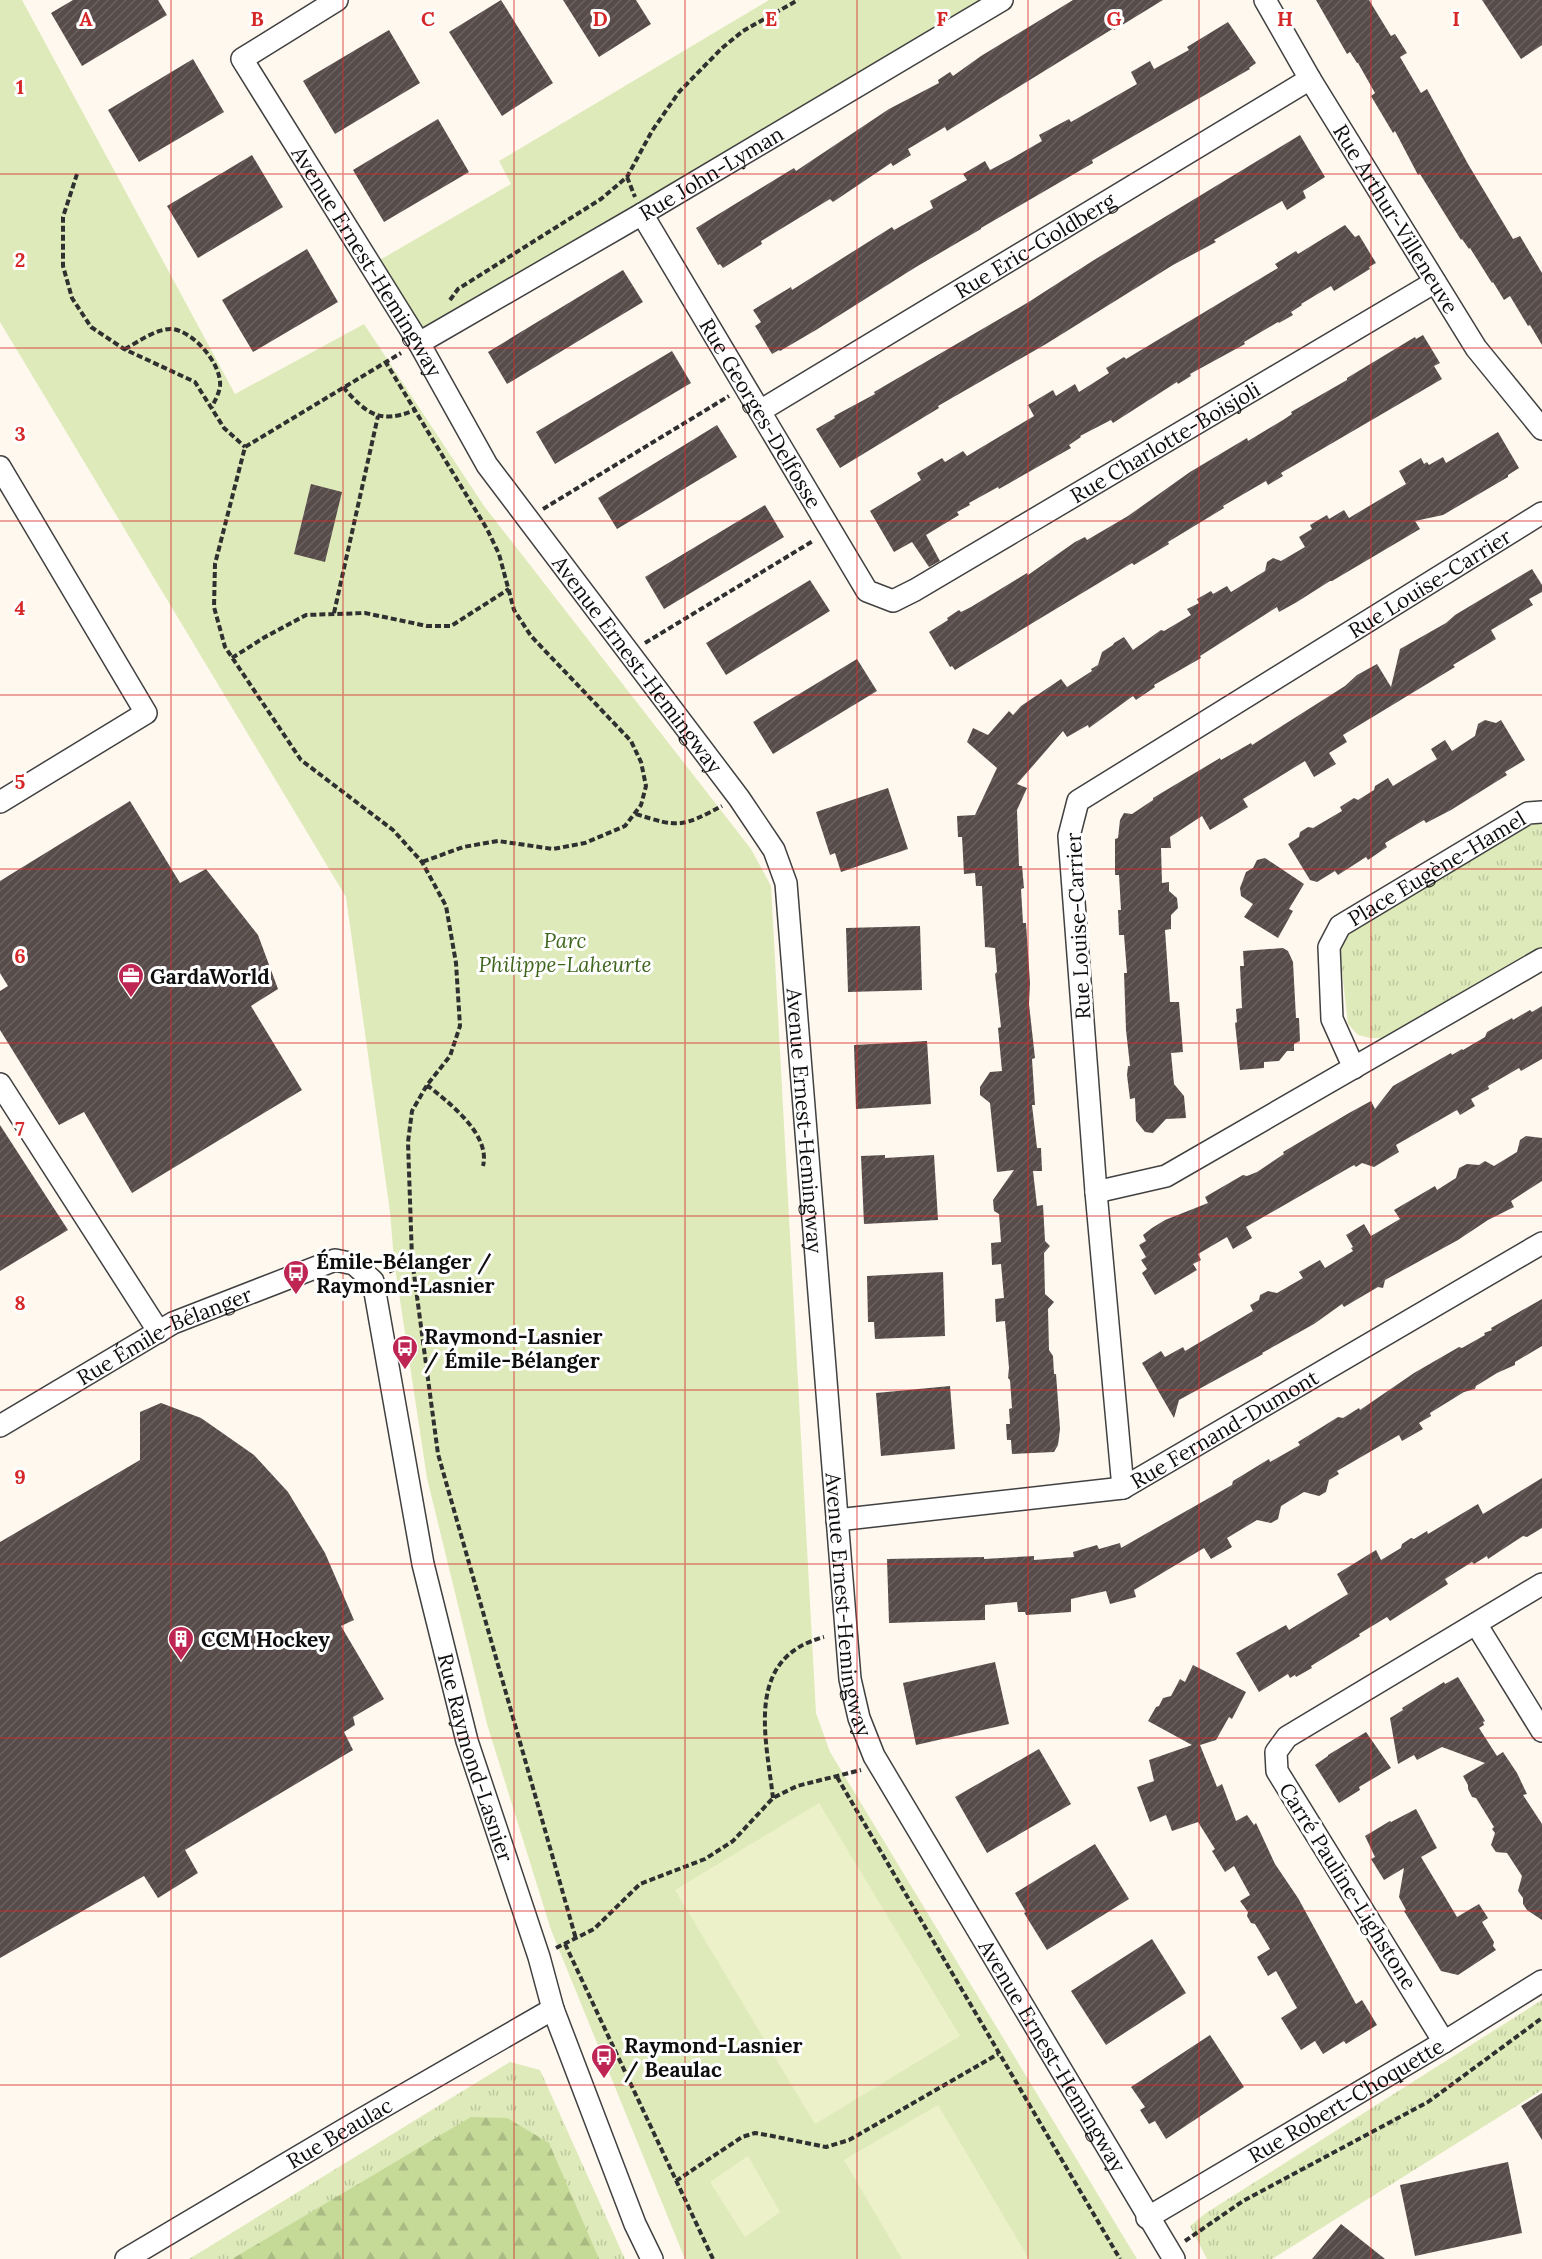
<svg xmlns="http://www.w3.org/2000/svg" width="1542" height="2259" viewBox="0 0 1542 2259" font-family="Lora,serif">
  <defs>
    <pattern id="grass-tufts" width="24" height="20" patternUnits="userSpaceOnUse" patternTransform="scale(1.5)"><rect width="24" height="20" fill="#deeab9"/><path d="M3 7l-1-3M5 7V3M7 7l1-3M15 17l-1-3M17 17v-4M19 17l1-3" fill="none" stroke="#bdc89e"/></pattern>
    <pattern id="forest-firs" width="22" height="20" patternUnits="userSpaceOnUse" patternTransform="scale(1.5)"><rect width="22" height="20" fill="#c6da98"/><path d="M5 1l3.5 6h-7zM16 11l3.5 6h-7z" fill="#a9ba82"/></pattern>
    <pattern id="building-hatch" width="6" height="6" patternUnits="userSpaceOnUse" patternTransform="scale(1.5)"><rect width="6" height="6" fill="#574c4a"/><path d="M-1 1l2-2M0 6l6-6M5 7l2-2" fill="none" stroke="#6a6160"/></pattern>
  </defs>
  <rect width="100%" height="100%" fill="#fff8ef"/>
  <path fill="url(#grass-tufts)" d="M1539 823H1542V947L1385 1038H1370L1358 1035 1348 1024 1340 953 1344 942 1350 933 1525 827Z
    M1542 2000V2090L1272 2259H1207L1190 2226 1206 2213Z
    M510 2062 540 2070 625 2259H189Z"/>
  <path fill="url(#forest-firs)" d="M471 2117 507 2118 549 2143 599 2259H232Z"/>
  <path fill="#deeab9" d="M0 0H22L235 394 364 324 484 506 751 849 771 886 816 1713 830 1752 1137 2259H685L551 1930 487 1724 427 1478 394 1260 390 1212 346 897 0 322Z
    M769 0H1000L419 343 371 265 511 184 499 161Z"/>
  <path fill="#edf1ca" d="M819 1803 960 2036 815 2124 675 1890Z
    M938 2105 1029 2259H902L844 2160Z
    M748 2156 780 2212 745 2237 710 2182Z"/>
  <path fill="url(#building-hatch)" d="M73 0H158L167 15 82 66 51 13Z
    M501 0 553 83 502 116 449 32Z
    M563 0H636L651 24 599 57Z
    M1073 0H1163L1114 30V28L947 131 945 127 908 149 911 155 893 166 891 163 833 202 830 199 761 241 762 244 723 268 720 264 718 265 696 228 794 168 796 171 889 109 939 83 938 80 950 72 953 76 981 56Z
    M1316 0H1369L1391 36 1395 34 1407 53 1400 57 1421 93 1427 89 1468 164 1513 239 1520 236 1542 273V345L1530 325 1528 326 1510 296 1504 300 1493 282 1492 283 1470 248 1469 249 1462 239 1461 240 1420 174 1418 175 1395 131 1393 133 1371 96 1375 93 1358 63H1357L1350 52 1347 54Z
    M1482 0H1542V45L1521 59Z
    M1228 22 1256 63 1249 68 1250 69 1092 160 1093 163 981 228V229L916 267 816 330 780 351 779 350 772 354 755 326 761 322 753 310 791 287 792 290 892 227 894 230 933 208 930 201 967 180 963 174 985 161 990 170 1011 159 1042 141 1039 135 1069 119 1071 122 1137 84 1131 72 1150 61 1154 69 1189 50 1187 47Z
    M389 30 420 83 335 134 303 81Z
    M193 59 224 112 139 162 108 110Z
    M438 119 469 172 384 222 353 170Z
    M1300 135 1325 177 1303 191 1306 198 1287 210 1282 201 1214 240 1216 242 1173 265 1046 344 938 406 939 408 840 468 816 429 835 418 834 416 875 394 874 392 1027 303 1094 260Z
    M252 155 283 207 198 258 167 206Z
    M1345 225 1355 237 1359 235 1376 263 1369 267 1370 269 1334 291 1331 286 1301 304 1302 305 1291 312 1293 315 1279 323 1278 322 1244 342 1245 344 1190 374 1191 376 1178 384 1177 382 1113 423 1111 420 1080 436 1081 437 1069 445 1071 448 999 489 998 487 969 503 970 505 957 512 959 515 926 535 940 561 929 567 912 542 894 552 870 511 921 480 917 473 942 458 945 462 963 451 967 456 1034 416 1028 405 1053 390 1056 396 1075 384 1079 392 1109 373 1106 368 1124 357 1126 359 1198 316 1278 268 1275 264 1296 251 1298 254Z
    M307 249 338 302 253 352 222 300Z
    M623 270 643 302 507 384 488 352Z
    M1423 335 1440 363 1434 366 1442 379 1281 473 1283 476 1268 485 1266 481 1223 506 1224 508 1168 542 1169 544 1134 565 1132 563 955 670 952 666 950 667 929 632 948 620 947 618 959 610 961 612 971 607 1027 573 1028 575 1075 542 1085 537 1087 540 1128 516 1190 472 1247 438 1248 441 1283 420 1292 414 1291 412 1347 380V378L1415 337 1416 339Z
    M672 351 691 383 555 464 536 432Z
    M717 425 737 457 617 529 598 498Z
    M1498 432 1519 468 1508 475V477L1443 515 1415 521 1420 529 1332 581H1330L1297 602 1279 612 1277 607 1200 656 1201 658 1154 685 1155 687 1136 700 1133 696 1089 728 1088 725 1067 737 1063 731 1017 784 1027 788 1017 810 1019 866H1022L1024 888 1021 889 1023 923H1026L1030 983 1029 1004 1035 1058 1032 1059 1035 1105H1032L1037 1148H1041L1042 1171H1033L1037 1206 1043 1205 1045 1241 1050 1246 1044 1253 1045 1294 1054 1302 1048 1309 1049 1350 1053 1356 1054 1374H1056L1060 1429 1058 1445 1054 1452 1012 1454 1011 1440H1007L1006 1424H1010L1009 1409 1012 1408 1010 1380 1008 1378 1009 1368 1005 1321 996 1322 995 1299 1004 1298 1001 1264 992 1265 991 1243 1001 1242 999 1214 994 1211 993 1200 1014 1170 997 1172 990 1103 980 1095V1087L990 1072 1002 1071 998 1028 1001 1027 995 974 997 972 995 948 985 947 982 886H976L975 873 964 874 962 837H958L957 816 975 815 997 768 967 742 973 728 988 735 1009 711 1013 715 1021 706 1061 679 1067 687 1092 671 1091 669 1098 665 1102 652 1113 645 1114 643 1124 637 1133 650 1161 630 1164 631 1191 615 1187 609 1199 603 1197 599 1211 591 1213 594 1227 586 1231 592 1265 571 1267 562 1273 558 1281 561 1305 547 1299 537 1312 529 1310 525 1327 515 1329 519 1344 510 1349 518 1406 484 1399 471 1421 458 1424 464 1427 462 1429 465 1443 457 1446 463Z
    M311 484 342 492 325 562 294 554Z
    M765 505 784 537 664 609 645 577Z
    M1532 569 1542 585V592L1529 599 1533 605 1491 630 1496 639 1453 665 1455 667 1343 735 1347 742 1329 753 1336 764 1314 777 1305 761 1243 799 1248 807 1210 830 1202 816 1170 837 1171 848H1161L1162 883 1169 882V891L1177 898 1178 908 1171 915V929L1165 930 1170 1002H1179L1183 1052 1171 1053 1174 1084 1184 1096 1186 1118 1166 1119 1153 1133 1145 1132 1136 1121 1135 1098 1130 1099 1127 1075 1128 1066H1130L1126 1030 1124 973H1127L1124 935H1119L1118 910H1121L1119 875H1115V839L1118 838 1120 820 1124 813 1132 814 1153 800V798L1220 758 1221 760 1251 743 1252 745 1345 686 1357 675 1377 664 1391 687 1400 649 1446 623 1455 615Z
    M810 580 830 611 726 675 706 643Z
    M857 659 877 691 773 754 753 722Z
    M1485 720 1496 723 1501 720 1525 760 1505 772 1507 775 1451 810 1426 823 1424 820 1385 843 1387 847 1368 860 1366 857 1338 875 1335 871 1317 882 1310 880 1288 844 1299 837 1300 832 1308 827 1313 828 1342 811 1340 807 1354 798 1358 800 1374 790 1375 786 1388 778 1393 786 1437 759 1431 749 1445 740 1452 751 1475 736 1478 724Z
    M888 788 908 849 841 872 835 853 830 855 816 812Z
    M130 801 180 883 206 869 258 935 278 989 251 1006 302 1090 132 1193 84 1112 59 1125 0 1030V991L8 986 0 973V881Z
    M1265 858 1304 884 1289 909 1293 911 1278 938 1244 917 1253 904 1241 896 1240 888 1246 872 1253 868 1257 860Z
    M920 926 922 990 848 992 846 928Z
    M1283 948 1288 951 1293 962 1296 1018H1299L1300 1041 1294 1044V1051H1287L1279 1061 1264 1062V1068L1240 1070 1235 1023 1237 1022 1236 1009 1242 1008 1240 966H1244L1243 951Z
    M1542 1006V1059L1521 1071 1519 1068 1488 1086 1489 1089 1471 1099 1475 1106 1460 1115 1457 1110 1396 1145 1399 1152 1374 1167 1362 1163 1356 1167 1354 1165 1246 1227 1252 1238 1233 1249 1227 1237 1198 1254 1201 1260 1193 1264 1197 1270 1155 1295 1142 1273 1147 1269 1141 1260 1146 1257 1139 1245 1146 1241 1143 1235 1152 1228 1165 1220 1208 1203 1205 1197 1243 1175 1247 1176 1257 1172 1284 1154 1283 1152 1349 1113 1371 1101 1375 1109 1393 1086 1451 1053 1452 1055 1462 1049 1463 1050 1485 1037 1487 1032 1512 1018 1513 1020 1530 1010 1532 1012Z
    M927 1041 931 1104 856 1109 854 1045Z
    M0 1125 68 1230 0 1271Z
    M1526 1136 1542 1138V1181L1511 1201 1514 1207 1488 1220 1458 1240 1385 1280 1383 1288 1378 1287 1344 1307 1342 1304 1314 1324 1262 1353 1263 1354 1179 1400 1174 1418 1142 1363 1161 1351 1165 1357 1183 1347 1185 1351 1253 1311 1250 1305 1259 1300 1260 1295 1268 1291 1277 1293 1303 1278 1299 1272 1320 1260 1325 1268 1353 1251 1351 1248 1353 1247 1346 1235 1364 1224 1371 1236 1400 1219 1394 1210 1435 1186 1437 1190 1456 1178 1459 1168 1467 1164 1479 1165 1485 1161 1494 1166 1517 1152 1520 1140Z
    M885 1155V1158L934 1155 938 1220 864 1224 861 1156Z
    M943 1272 945 1336 875 1339 874 1322H868L867 1276Z
    M1542 1299V1346L1515 1362V1365L1497 1373 1476 1386 1475 1389 1464 1392 1430 1413 1431 1416 1419 1423 1423 1429 1402 1441 1399 1435 1337 1471 1339 1474 1329 1480 1326 1492 1319 1496 1304 1492 1281 1506 1278 1519 1271 1523 1257 1520 1227 1538 1232 1547 1211 1559 1204 1548 1134 1590 1136 1597 1110 1604 1106 1591 1071 1599V1612L1026 1615 1025 1612H1018L1017 1602 985 1605V1620L889 1623 887 1559 984 1557V1559L1034 1556V1560L1074 1557 1073 1552 1097 1545 1099 1549 1120 1543 1121 1548 1232 1485 1233 1481 1269 1459 1270 1462 1300 1445 1298 1442 1338 1417 1343 1418 1359 1408 1360 1410 1414 1373 1459 1347 1462 1348 1485 1335 1484 1333 1492 1330 1491 1328Z
    M950 1386 955 1449 881 1456 876 1393Z
    M161 1403 201 1418 254 1455 288 1492 325 1553 354 1620 341 1626 384 1699 353 1717 355 1725 344 1732 353 1750 185 1850 198 1873 158 1898 144 1876 0 1958V1542L140 1460V1412Z
    M1542 1478V1528L1527 1537 1523 1536 1488 1559 1487 1556 1474 1564 1472 1562 1445 1579 1448 1584 1390 1621 1387 1617 1359 1634 1360 1636 1311 1666 1312 1668 1296 1677 1295 1675 1290 1678 1288 1674 1259 1692 1236 1653 1286 1625 1289 1630 1348 1594 1337 1574 1376 1550 1381 1560 1401 1548 1402 1544 1411 1538 1414 1539 1427 1531 1428 1534 1478 1504 1483 1514Z
    M995 1662 1009 1724 916 1745 903 1683Z
    M1193 1665 1246 1692 1232 1719 1229 1717 1216 1740 1200 1745 1217 1787 1222 1784 1236 1821 1247 1815 1254 1825 1256 1823 1275 1864 1298 1898 1356 2004 1362 2000 1377 2025 1346 2044 1344 2041 1323 2054 1315 2041 1301 2050 1281 2018 1297 2008 1276 1971 1268 1976 1257 1957 1270 1949 1255 1924 1251 1923 1247 1916 1248 1912 1240 1901 1250 1895 1234 1866 1225 1872 1212 1851 1215 1849 1198 1822 1172 1831 1166 1815 1150 1822 1137 1787 1154 1781 1149 1760 1192 1745 1148 1721 1156 1707 1159 1706 1163 1698 1171 1696 1180 1679 1185 1682Z
    M1458 1677 1485 1721 1483 1722 1484 1725 1479 1728 1497 1756 1503 1752 1517 1773 1527 1794 1523 1795 1542 1824V1920L1527 1910 1523 1904V1898L1518 1891 1522 1876 1507 1853 1496 1852 1491 1845 1495 1833 1492 1829 1494 1827 1476 1798 1472 1797 1468 1789V1785L1463 1776 1485 1763 1442 1747 1417 1760 1414 1755 1398 1764 1390 1718 1403 1710 1402 1708 1444 1682 1445 1684Z
    M1366 1732 1391 1768 1359 1787 1360 1790 1339 1803 1315 1765 1328 1756V1755Z
    M1039 1749 1071 1804 987 1853 955 1797Z
    M1416 1809 1437 1848 1421 1857 1457 1917 1479 1904 1488 1918 1482 1922 1494 1942 1493 1946 1496 1950 1458 1975 1441 1971 1404 1911 1406 1910 1399 1897 1404 1868 1384 1880 1371 1859 1375 1857 1365 1836 1390 1821 1391 1822Z
    M1095 1844 1129 1899 1047 1950 1024 1913 1026 1912 1015 1893Z
    M1152 1939 1186 1993 1106 2045 1071 1991Z
    M1210 2035 1244 2087 1166 2139 1155 2121 1149 2124 1140 2110 1145 2107 1131 2087Z
    M1542 2093V2140L1521 2106Z
    M1508 2162 1522 2233 1415 2256 1400 2185Z
    M1341 2224 1385 2259H1312Z"/>
  <g fill="none" stroke-linecap="round" stroke-linejoin="round">
    <defs>
      <g id="minor">
        <path id="s1" d="M337 0 242 59 419 343 487 465 739 798 774 850 786 883 850 1679 859 1718 874 1756 1174 2259"/>
        <path id="s2" d="M1265 0 1310 79 1476 348 1542 429"/>
        <path id="s3" d="M642 214 867 591 893 601 915 590 1435 282"/>
        <path id="s4" d="M419 343 642 214 1002 0"/>
        <path id="s5" d="M760 411 1310 79"/>
        <path d="M0 467 146 713 0 802"/>
        <path id="s6" d="M1354 1068 1332 1019 1329 947 1340 926 1528 813 1542 812"/>
        <path d="M0 1084 159 1332"/>
        <path d="M1096 1192 1166 1176 1542 959"/>
        <path id="s7" d="M0 1426 173 1323 335 1260 354 1264 373 1281 423 1564 467 1741 539 1957 553 2009 635 2224 652 2259"/>
        <path id="s8" d="M1123 1488 1096 1192 1069 836 1078 801 1542 513"/>
        <path id="s9" d="M837 1520 1123 1488 1542 1243"/>
        <path d="M1476 1624 1542 1731"/>
        <path d="M1444 2042 1277 1771 1276 1752 1287 1737 1542 1584"/>
        <path id="s10" d="M1147 2218 1444 2042 1542 1981"/>
        <path id="s11" d="M126 2259 362 2119 553 2009"/>
      </g>
    </defs>
    <use href="#minor" stroke="#414141" stroke-width="24"/>
    <path stroke="#303030" stroke-width="4" stroke-dasharray="6 3" stroke-linecap="butt" d="M77 174 63 217V266L72 298 91 327 124 349 195 382 224 428 245 447
      M627 177 635 197
      M450 300 458 289 601 199 627 177 652 131 679 92 722 48 743 31 798 0
      M125 349C138 342 157 328 172 329 193 331 222 364 220 386 219 394 215 400 212 407
      M385 361 487 529 499 554 514 610 531 636 631 741 641 762 646 786 641 805 625 826 585 843 553 849 498 841 463 847 422 862
      M343 387C366 413 379 425 415 410
      M543 509 729 396
      M334 613 378 416
      M645 643 813 541
      M232 658 265 637 306 615 365 613 427 626H451L509 589
      M636 814C679 828 682 827 722 806
      M427 1085C448 1102 491 1134 483 1166
      M412 1259 438 1454 576 1939
      M389 1272 412 1259 408 1142 412 1111 427 1085 450 1056 460 1026 456 963 446 906 422 862 393 830 301 760 225 647 214 607 215 564 245 447 401 353
      M837 1777 1120 2259
      M773 1798C766 1737 744 1658 824 1637
      M565 1944 713 2259
      M556 1948 594 1929 640 1884 705 1859 733 1841 773 1798 797 1786 861 1770
      M676 2181 742 2137 755 2133 767 2135 826 2147 849 2140 998 2054
      M1185 2241 1243 2201 1428 2102 1542 2018"/>
    <use href="#minor" stroke="#fff" stroke-width="21"/>
  </g>
  <path fill="none" stroke="#d62828" stroke-width="1.5" stroke-opacity="0.55" d="M171 0V2259M343 0V2259M514 0V2259M685 0V2259M857 0V2259M1028 0V2259M1199 0V2259M1371 0V2259M0 174H1542M0 348H1542M0 521H1542M0 695H1542M0 869H1542M0 1043H1542M0 1216H1542M0 1390H1542M0 1564H1542M0 1738H1542M0 1911H1542M0 2085H1542"/>
  <defs>
    <symbol id="office-pin" viewBox="-11 -11 22 30"><path d="M0 17L-7.5 6A9.5 9.5 0 1 1 7.5 6Z" fill="#bf2552" stroke="#fff"/><path d="M-6-3h4V-5.5h4V-3h4V5H-6ZM-1-4.5V-3h2v-1.5ZM-6 0V1H6V0Z" fill="#fff"/></symbol>
    <symbol id="bus-pin" viewBox="-11 -11 22 30"><path d="M0 17L-7.5 6A9.5 9.5 0 1 1 7.5 6Z" fill="#bf2552" stroke="#fff"/><path d="M-5-6H5V4H4V6H2V4H-2V6H-4V4H-5ZM-3.5-4V0h7V-4ZM-3.5 1.2v1.5H-2V1.2ZM2 1.2v1.5H3.5V1.2Z" fill="#fff"/></symbol>
    <symbol id="building-pin" viewBox="-11 -11 22 30"><path d="M0 17L-7.5 6A9.5 9.5 0 1 1 7.5 6Z" fill="#bf2552" stroke="#fff"/><path d="M-4-6H4V6H1V3H-1V6H-4ZM-2.5-4.3h1.7v1.8h-1.7ZM.8-4.3h1.7v1.8H.8ZM-2.5-1h1.7V.8h-1.7ZM.8-1h1.7V.8H.8Z" fill="#fff"/></symbol>
  </defs>
  <g fill-rule="evenodd">
    <use href="#office-pin" x="116" y="961" width="30" height="40"/>
    <use href="#bus-pin" x="281" y="1258" width="30" height="40"/>
    <use href="#bus-pin" x="390" y="1333" width="30" height="40"/>
    <use href="#building-pin" x="166" y="1624" width="30" height="40"/>
    <use href="#bus-pin" x="589" y="2042" width="30" height="40"/>
  </g>
  <g text-anchor="middle" dominant-baseline="central" stroke-width="6" stroke-linejoin="round" paint-order="stroke">
    <g font-size="21" fill="#0e0e0e" stroke="#fff">
      <text stroke="none"><textPath href="#s4" startOffset="338">Rue John-Lyman</textPath></text>
      <text stroke="none"><textPath href="#s2" startOffset="255">Rue Arthur-Villeneuve</textPath></text>
      <text stroke="none"><textPath href="#s5" startOffset="321">Rue Eric-Goldberg</textPath></text>
      <text stroke="none"><textPath href="#s1" startOffset="350">Avenue Ernest-Hemingway</textPath></text>
      <text stroke="none"><textPath href="#s3" startOffset="232">Rue Georges-Delfosse</textPath></text>
      <text stroke="none"><textPath href="#s3" startOffset="782">Rue Charlotte-Boisjoli</textPath></text>
      <text stroke="none"><textPath href="#s8" startOffset="1104">Rue Louise-Carrier</textPath></text>
      <text stroke="none"><textPath href="#s1" startOffset="836">Avenue Ernest-Hemingway</textPath></text>
      <text stroke="none"><textPath href="#s6" startOffset="262">Place Eugène-Hamel</textPath></text>
      <text transform="translate(1078 926) rotate(-93)">Rue Louise-Carrier</text>
      <text stroke="none"><textPath href="#s1" startOffset="1340">Avenue Ernest-Hemingway</textPath></text>
      <text stroke="none"><textPath href="#s7" startOffset="188">Rue Émile-Bélanger</textPath></text>
      <text stroke="none"><textPath href="#s9" startOffset="405">Rue Fernand-Dumont</textPath></text>
      <text stroke="none"><textPath href="#s1" startOffset="1826">Avenue Ernest-Hemingway</textPath></text>
      <text stroke="none"><textPath href="#s7" startOffset="908">Rue Raymond-Lasnier</textPath></text>
      <text transform="translate(1348 1886) rotate(58)">Carré Pauline-Lighstone</text>
      <text stroke="none"><textPath href="#s1" startOffset="2330">Avenue Ernest-Hemingway</textPath></text>
      <text stroke="none"><textPath href="#s10" startOffset="231">Rue Robert-Choquette</textPath></text>
      <text stroke="none"><textPath href="#s11" startOffset="248">Rue Beaulac</textPath></text>
    </g>
    <g font-size="21" font-style="italic" fill="#3f661e" stroke="#fff">
      <text x="565" y="940">Parc<tspan x="565" dy="24">Philippe-Laheurte</tspan></text>
    </g>
    <g font-size="21" font-weight="bold" fill="#0e0e0e" stroke="#fff" text-anchor="start">
      <text x="150" y="976">GardaWorld</text>
      <text x="316" y="1261">Émile-Bélanger /<tspan x="316" dy="24">Raymond-Lasnier</tspan></text>
      <text x="424" y="1336">Raymond-Lasnier<tspan x="424" dy="24">/ Émile-Bélanger</tspan></text>
      <text x="201" y="1639">CCM Hockey</text>
      <text x="624" y="2045">Raymond-Lasnier<tspan x="624" dy="24">/ Beaulac</tspan></text>
    </g>
  </g>
  <g font-size="20" text-anchor="middle" font-weight="bold" fill="#d62828" stroke="#fff" stroke-width="6" stroke-linejoin="round" paint-order="stroke">
    <text x="86" y="26">A</text>
    <text x="257" y="26">B</text>
    <text x="428" y="26">C</text>
    <text x="600" y="26">D</text>
    <text x="771" y="26">E</text>
    <text x="942" y="26">F</text>
    <text x="1114" y="26">G</text>
    <text x="1285" y="26">H</text>
    <text x="1456" y="26">I</text>
    <text x="20" y="94">1</text>
    <text x="20" y="267">2</text>
    <text x="20" y="441">3</text>
    <text x="20" y="615">4</text>
    <text x="20" y="789">5</text>
    <text x="20" y="963">6</text>
    <text x="20" y="1136">7</text>
    <text x="20" y="1310">8</text>
    <text x="20" y="1484">9</text>
  </g>
</svg>
